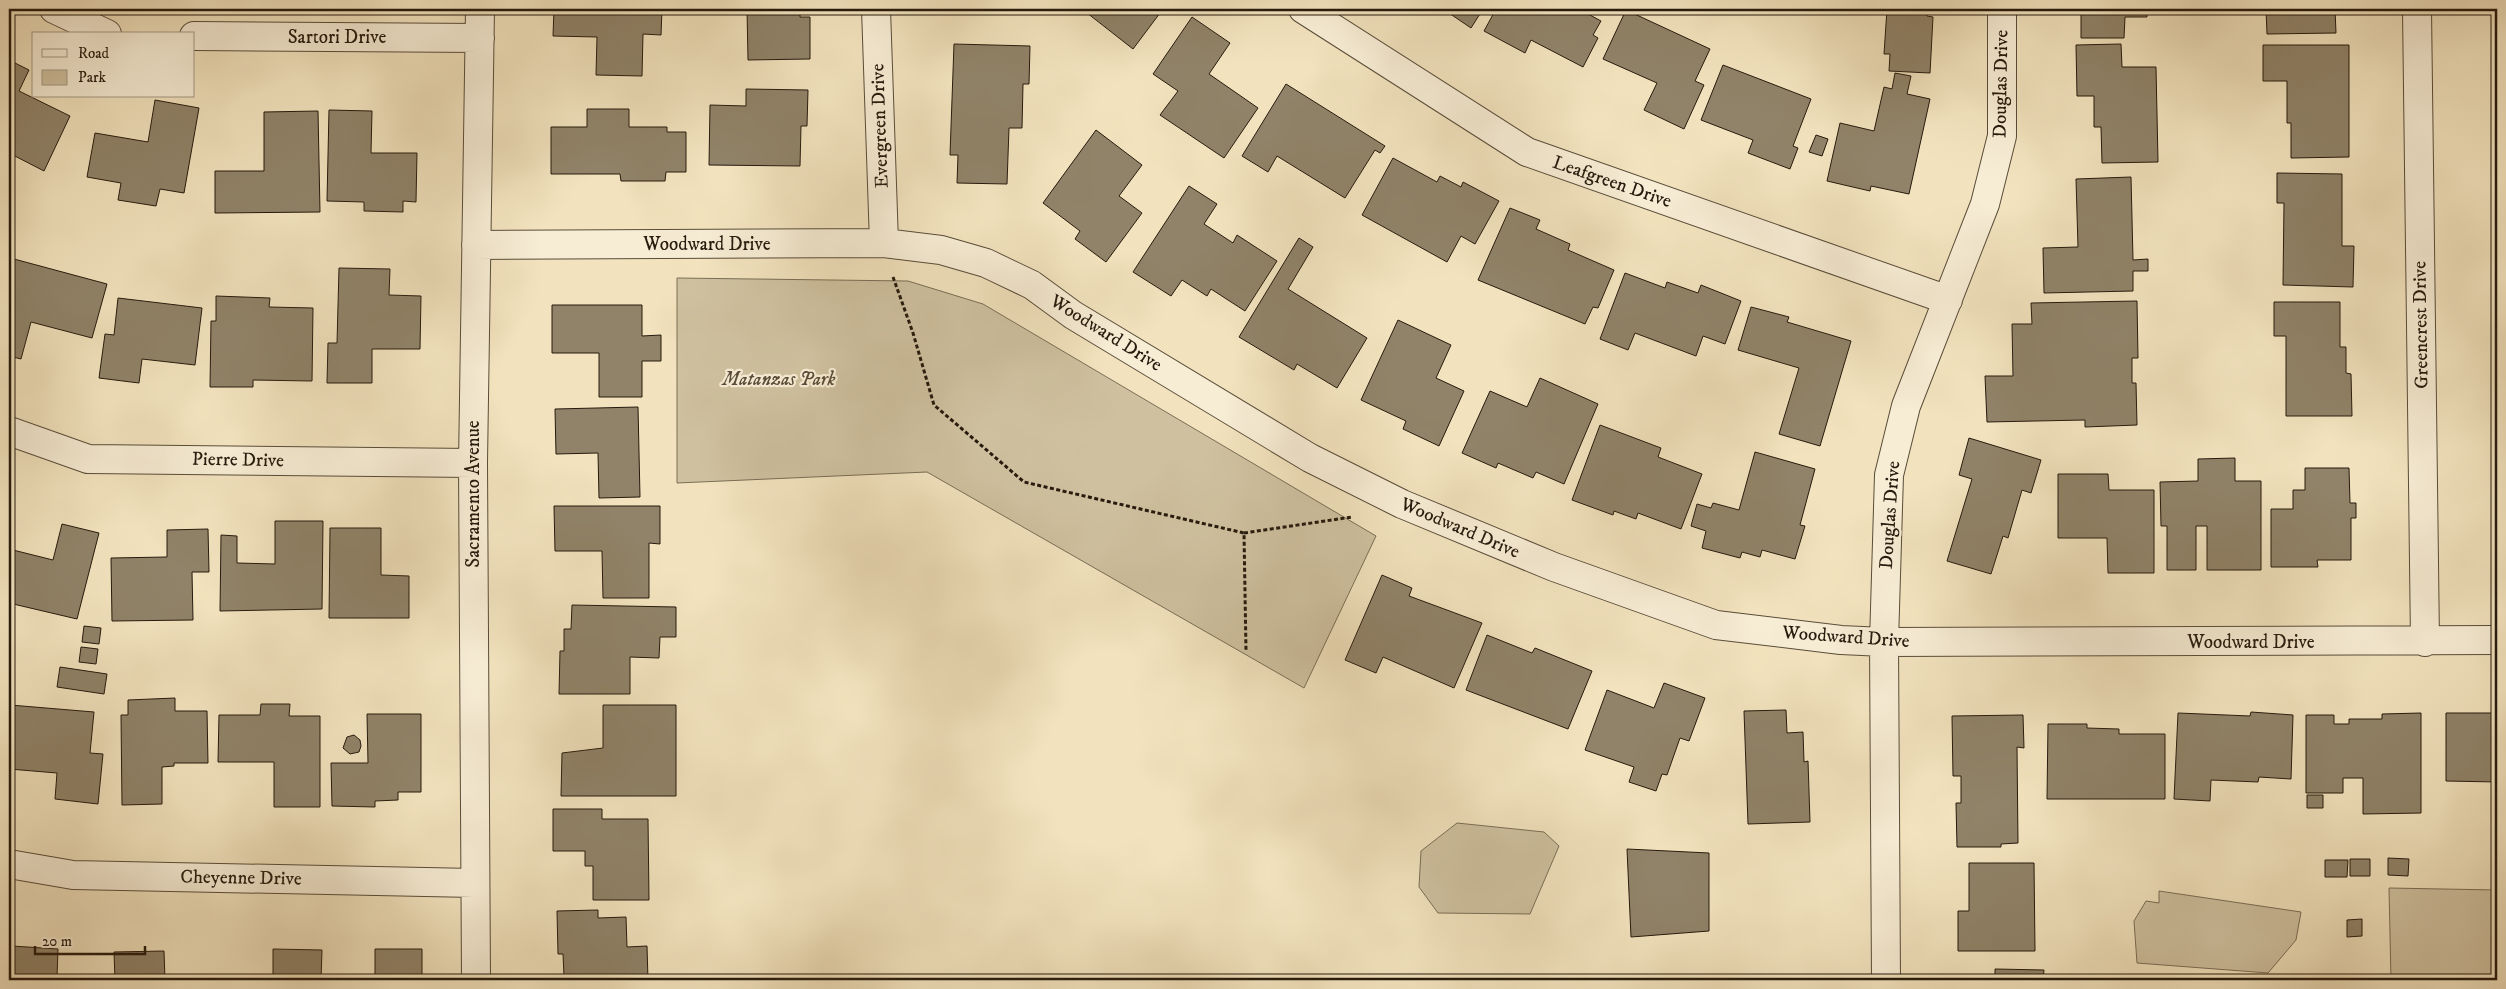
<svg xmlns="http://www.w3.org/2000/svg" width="2506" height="989" viewBox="0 0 2506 989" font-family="'IM FELL DW Pica',serif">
  <rect width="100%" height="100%" fill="#f2e3be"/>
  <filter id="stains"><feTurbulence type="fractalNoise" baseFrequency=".004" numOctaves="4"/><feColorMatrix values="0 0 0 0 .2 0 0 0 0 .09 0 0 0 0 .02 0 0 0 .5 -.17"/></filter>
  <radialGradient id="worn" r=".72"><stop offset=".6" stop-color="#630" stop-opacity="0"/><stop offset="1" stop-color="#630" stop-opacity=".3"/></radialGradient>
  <path fill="#cfc1a0" stroke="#7a6e56" d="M677 278 908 281 983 304 1376 536 1304 688 927 472 677 483Z
    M1457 823 1544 832 1559 846 1530 914 1438 913 1419 887 1421 851Z
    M2389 888 2497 890V980H2391Z
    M2159 891 2301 912 2296 940 2268 973 2137 963 2134 921 2146 901 2159 903Z"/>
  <path fill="#908369" stroke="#261a0d" d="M554 9H662L661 35 643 34 642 76 596 75 597 37 553 36Z
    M747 9H800V17H810V59L748 60Z
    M1082 9H1163L1133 49Z
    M1443 9H1483L1471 28Z
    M1496 9H1579L1601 21 1593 35 1598 38 1583 67 1531 40 1525 53 1484 31Z
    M1887 9H1927V16L1933 17 1930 73 1889 71 1890 54H1884Z
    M2081 9H2147V17H2125L2124 38H2081Z
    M2266 9H2335L2336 33 2267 34Z
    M2493 9H2497V18H2493Z
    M1626 10 1710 49 1695 81 1704 85 1684 129 1644 110 1657 83 1603 59Z
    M1192 17 1230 43 1209 74 1258 108 1224 158 1160 115 1178 91 1153 74Z
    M954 44 1030 46 1029 84H1023L1022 128H1009L1007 184 957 183 958 155H950Z
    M2121 44 2122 67H2156L2158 162 2102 163 2101 127H2094V96H2077L2076 45Z
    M2263 45H2349V157L2291 158V123H2287V81H2263Z
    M9 60 29 70 19 91 70 116 44 171 9 153Z
    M1723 65 1811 99 1793 146 1798 148 1790 169 1748 153 1753 140 1701 120Z
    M1895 73 1911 76 1907 94 1930 99 1909 194 1871 186 1870 191 1827 181 1840 123 1874 131 1884 87 1892 89Z
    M1286 84 1385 146 1380 153 1375 150 1345 198 1277 156 1268 172 1242 156Z
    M746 89 808 90 807 126H801L800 166 709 165 710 105 746 106Z
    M155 100 199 108 184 193 160 189 156 206 118 200 121 183 87 177 95 133 148 142Z
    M587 109H629V127H667V132H686V172H666L665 181H621L620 174H551V127H587Z
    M329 110 372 111 371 153H417L416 202 403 201V212L364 211V202L327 201Z
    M318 111 320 212 215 213V171H264V112Z
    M1096 130 1142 165 1119 196 1142 213 1106 262 1075 239 1080 231 1043 203Z
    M1816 135 1828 139 1822 156 1809 152Z
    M1393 158 1437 182 1440 176 1461 187 1463 182 1499 201 1475 244 1461 236 1447 262 1362 215Z
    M2277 173 2342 174V246H2354L2353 287 2283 285 2284 203H2277Z
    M2131 177 2133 260 2148 259V271H2133V291L2044 293 2043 248 2078 247 2076 179Z
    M1189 186 1217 204 1204 224 1233 243 1237 235 1277 261 1245 311 1211 289 1207 296 1182 280 1171 296 1133 272Z
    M1510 208 1540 220 1536 229 1570 244 1568 250 1614 270 1598 308 1593 307 1585 324 1478 280Z
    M1299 238 1313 247 1288 289 1367 338 1337 388 1297 364 1294 370 1239 337Z
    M14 259 107 284 92 338 31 322 21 359 9 356V279Z
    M339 268 390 269 389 295 421 296 420 349H372V383H327L328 343H337Z
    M1625 273 1665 288 1667 282 1698 293 1701 285 1741 301 1725 344 1703 336 1696 356 1635 333 1628 350 1600 339Z
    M216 296 270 298 269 307 313 308 312 381 253 380V387H210L211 321H216Z
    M118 298 202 308 195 365 142 359 139 383 99 378 105 334 114 335Z
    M2137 301 2138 358H2132V383H2136L2137 425 2085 427V420L1987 422 1985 376H2013L2012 324H2032L2031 303Z
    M2274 302H2340V347H2346V373L2351 374 2352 416H2286V336H2274Z
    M552 305H642V336L661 335V361H642V397H599V353H552Z
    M1751 307 1789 317 1787 322 1851 341 1820 446 1779 434 1799 368 1738 350Z
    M2495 307H2497V351H2496Z
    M1398 320 1451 345 1436 378 1464 391 1439 446 1403 429 1406 421 1361 400Z
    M1540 378 1598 404 1564 484 1536 472 1533 478 1498 463 1496 468 1462 453 1490 391 1527 407Z
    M638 407 640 497 599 498 598 453 556 454 555 409Z
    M1600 425 1661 448 1658 457 1702 474 1681 529 1638 513 1636 519 1614 511 1613 515 1572 500Z
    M1969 438 2041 460 2031 493 2022 490 2008 538 2003 536 1991 574 1947 561 1972 479 1959 475Z
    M1755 452 1815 469 1800 525 1805 526 1795 559 1762 550 1760 557 1742 552 1740 558 1702 548 1706 531 1691 526 1697 504 1711 508 1713 503 1739 510Z
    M2235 458V481H2261V570H2207V526H2196V570H2167V526H2161L2160 482 2198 481V459Z
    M2305 468H2349L2350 503H2356V518H2351V560H2317L2318 567H2271V509H2293V490H2305Z
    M2058 474H2108L2109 490H2154V573H2108L2107 538H2058Z
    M554 506H660V544L649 543V598H603L602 551H555Z
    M275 521H323L322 609 220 611 221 535 237 536V563L275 564Z
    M62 524 99 533 77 619 9 603V549L53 560Z
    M330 528H381V575L409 576V618H329Z
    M208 529 209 572H192L193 620 112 621 111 558 167 557V530Z
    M1382 575 1412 588 1409 596 1482 623 1454 688 1383 657 1376 673 1345 660Z
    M572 605 676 607V637H660L659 658 630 657V694H559L560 651H564V629H571Z
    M84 626 101 628 99 644 82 642Z
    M1487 635 1532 653 1535 648 1592 671 1568 729 1466 690Z
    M81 647 98 649 96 664 79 662Z
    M60 667 107 674 104 694 57 687Z
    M1664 683 1705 698 1689 741 1680 738 1667 775 1662 774 1656 791 1629 782 1634 767 1585 750 1607 690 1654 708Z
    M175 698V711H207L208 763H174V766L162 767V804L122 805 121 715H128V700Z
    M261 704H290L289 716H320V807H274V762H218L219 715H260Z
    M10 705 94 712 90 753 103 754 98 804 55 799 57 773 9 769Z
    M603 705H676V796H561L562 753 603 748Z
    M1786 710 1787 733 1803 732 1804 762 1808 761 1810 822 1748 824 1744 711Z
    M2251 712 2293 715 2291 779 2259 777 2258 782 2211 780 2210 801 2174 799 2178 713 2250 716Z
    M2421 713V813L2363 814V778H2343V793H2306V715H2334V724H2349V719H2382V714Z
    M2446 713H2497V782L2446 781Z
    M367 714H421V792H398V800L375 801V807L332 806 331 763H368Z
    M2023 715 2024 748 2017 747 2018 843 2001 844V847H1957L1956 803H1961V776H1953L1952 716Z
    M2048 724H2087V728L2119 729V734H2165V799H2047Z
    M354 735 360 740 361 746 359 752 350 754 343 748 347 737Z
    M2307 795H2323V808H2307Z
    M553 809H602V819H648L649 900H593V866H585V851H553Z
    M1627 849 1709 853V931L1631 937Z
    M2388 858 2409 859 2408 876 2388 875Z
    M2350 859H2370V876H2350Z
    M2325 860H2348L2347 877H2325Z
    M1969 863H2034L2035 951H1958V911H1969Z
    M598 910V918L626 917 627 947 647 946 648 980H571V976H564L563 954H558L557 911Z
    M2362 919V936L2347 937V920Z
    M12 946 58 949 57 977H88L90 980H10Z
    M273 949 322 950 321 980H273Z
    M375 949H422V980H375Z
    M164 951 165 980H115L114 952Z
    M1995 969 2044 970 2043 980H1995Z"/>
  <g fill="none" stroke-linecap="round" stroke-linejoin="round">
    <defs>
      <path id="minor" d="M54 9 107 34
        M876 9 884 243
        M1303 9 1527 152 1948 300
        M2417 9 2425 642
        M194 36 480 38
        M476 245 884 243 941 250 986 263 1032 285 1073 315 1310 458 1402 504 1554 567 1716 625 1841 640 1884 642 2497 640
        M9 431 88 459 473 463
        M9 864 73 875 474 883
        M476 980 473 463 480 9
        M1886 980 1884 642 1889 475 1906 406 1985 204 2002 136V9"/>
    </defs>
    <use href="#minor" stroke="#594c39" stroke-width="30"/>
    <path stroke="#261a0d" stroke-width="3" stroke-dasharray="4 2.5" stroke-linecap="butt" d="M893 277 913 333 934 405 1024 482 1244 533 1246 651
      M1244 533 1352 517"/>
    <use href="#minor" stroke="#f7edd5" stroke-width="28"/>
  </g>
  <g text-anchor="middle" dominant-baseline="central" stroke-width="4.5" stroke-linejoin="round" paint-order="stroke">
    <g font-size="19" fill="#261a0d" stroke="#f7edd5">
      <text x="337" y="37">Sartori Drive</text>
      <text transform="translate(2001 84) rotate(-89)">Douglas Drive</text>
      <text transform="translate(880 126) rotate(-92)">Evergreen Drive</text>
      <text transform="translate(1612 182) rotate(19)">Leafgreen Drive</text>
      <text x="707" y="244">Woodward Drive</text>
      <text transform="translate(2421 325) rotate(-91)">Greencrest Drive</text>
      <text transform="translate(1106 333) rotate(32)">Woodward Drive</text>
      <text transform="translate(238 460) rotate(1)">Pierre Drive</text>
      <text transform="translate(473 494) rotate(-90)">Sacramento Avenue</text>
      <text transform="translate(1890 515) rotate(-86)">Douglas Drive</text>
      <text transform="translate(1460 528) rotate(23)">Woodward Drive</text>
      <text transform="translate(1846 637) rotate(4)">Woodward Drive</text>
      <text x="2251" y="642">Woodward Drive</text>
      <text transform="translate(241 878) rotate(1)">Cheyenne Drive</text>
    </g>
    <g font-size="19" font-style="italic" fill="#594c39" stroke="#f7edd5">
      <text x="779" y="379">Matanzas Park</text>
    </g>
  </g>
  <rect width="2506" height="989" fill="none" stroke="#f2e3be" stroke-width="30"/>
  <rect x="10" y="10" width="2486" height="969" fill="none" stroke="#261a0d" stroke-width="2.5"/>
  <rect x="15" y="15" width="2476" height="959" fill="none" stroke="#261a0d"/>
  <rect x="32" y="32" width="162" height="65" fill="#f7edd5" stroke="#a39985"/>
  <rect x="42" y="49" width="25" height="8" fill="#f7edd5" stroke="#a39985"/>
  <text x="78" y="58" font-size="15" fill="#261a0d">Road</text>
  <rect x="42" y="70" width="25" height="15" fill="#cfc1a0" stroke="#a39985"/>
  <text x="78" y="82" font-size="15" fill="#261a0d">Park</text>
  <path d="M35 946v8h110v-8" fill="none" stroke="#261a0d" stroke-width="2.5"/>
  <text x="42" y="946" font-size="15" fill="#261a0d" stroke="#f7edd5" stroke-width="4" paint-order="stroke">20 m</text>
  <rect width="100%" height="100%" filter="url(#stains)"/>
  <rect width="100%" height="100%" fill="url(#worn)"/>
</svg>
